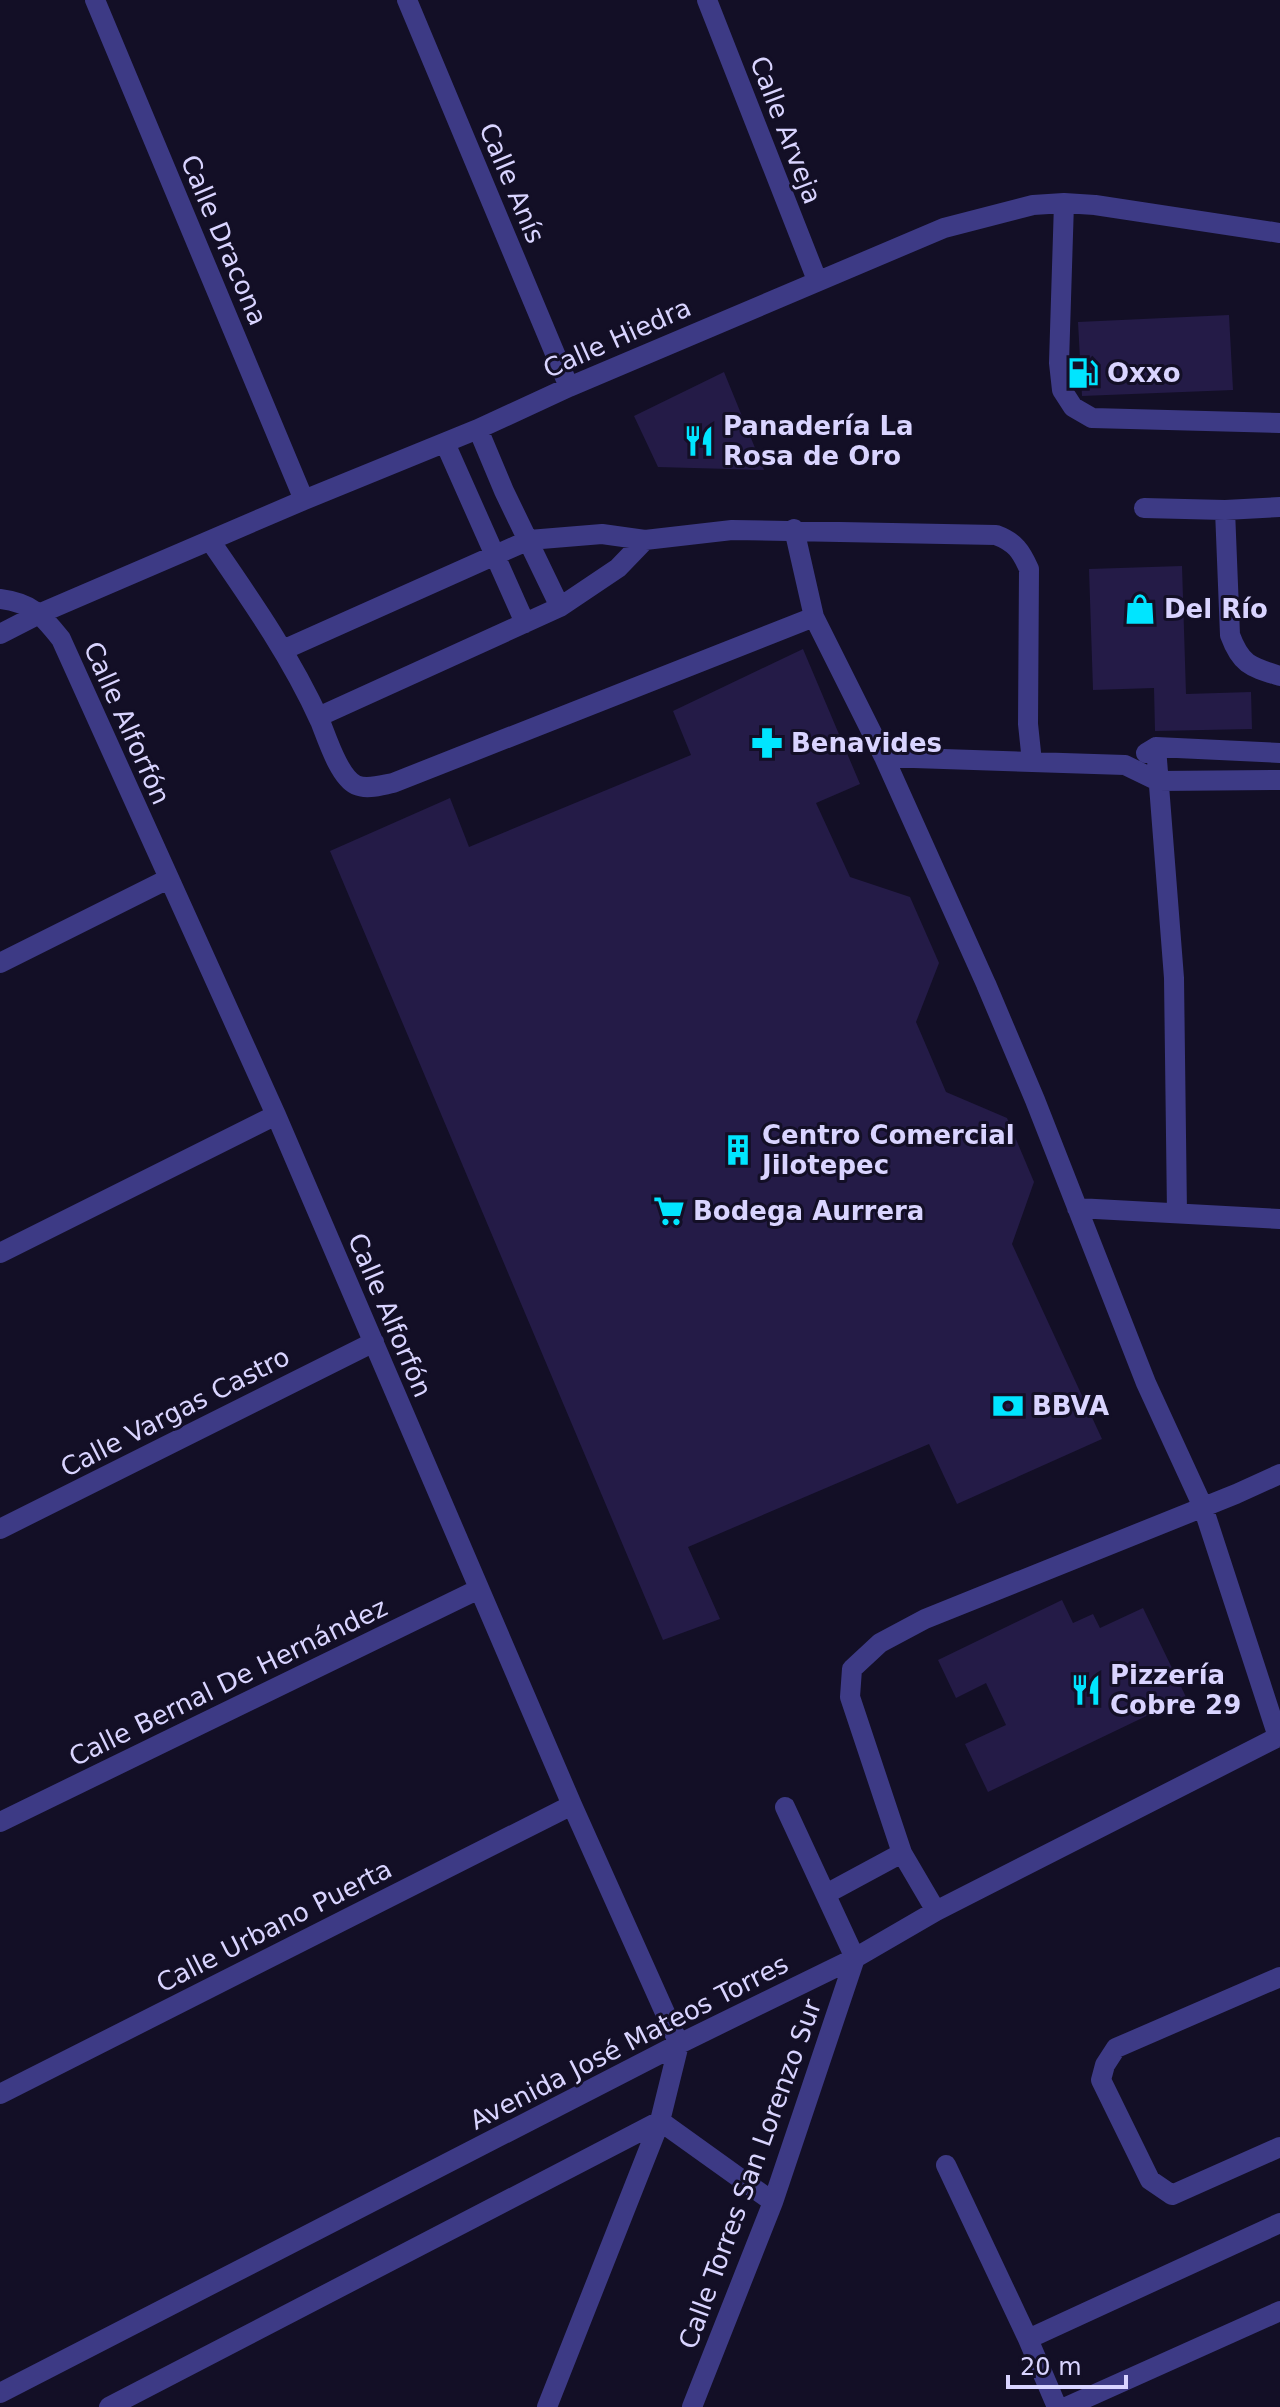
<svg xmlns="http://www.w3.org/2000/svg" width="1280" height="2407" viewBox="0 0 1280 2407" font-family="'DejaVu Sans',sans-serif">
  <rect width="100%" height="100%" fill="#130f26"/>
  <path fill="#241b47" d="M1229 315 1233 390 1082 396 1078 322Z
    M724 372 764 470 658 467 634 416Z
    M1182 566 1186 694 1251 692 1252 729 1155 731 1154 688 1093 690 1089 569Z
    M803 649 860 784 816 803 850 877 910 897 939 963 916 1022 946 1092 1007 1118 1034 1182 1012 1244 1102 1439 957 1504 929 1444 688 1547 720 1619 663 1640 330 851 450 798 469 847 691 755 673 711Z
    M1062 1600 1073 1623 1093 1614 1100 1628 1143 1608 1186 1697 988 1792 965 1744 1006 1725 986 1683 956 1698 938 1660Z"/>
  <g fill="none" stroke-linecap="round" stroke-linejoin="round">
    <path stroke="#3d3a85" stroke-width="20" d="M95 0 304 500
      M407 0 569 387
      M707 0 817 280
      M1064 203 1059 363 1062 390 1073 407 1092 418 1280 423
      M478 429 504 491 560 607
      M445 443 525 623
      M1280 507 1225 510 1230 635C1241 665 1251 667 1280 676
      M1144 508 1225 510
      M794 529 814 617 884 757 986 984 1035 1100 1146 1383 1203 1507 1278 1737
      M211 542C251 600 291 657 320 721 327 738 339 777 356 785 367 790 382 785 393 783L814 617
      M0 599C32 603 42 615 61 639L276 1115 572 1805 679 2044
      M0 634 41 613 304 500 478 429 569 387 944 228 1033 205 1064 203 1095 205 1280 233
      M283 650 529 540 602 534 645 540 732 530 996 535C1015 542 1021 551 1029 569L1028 724 1032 762 884 757
      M318 717 560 607 618 568 645 540
      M1156 747 1174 978 1177 1213
      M1146 753 1156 747 1280 753
      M1032 762 1125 765 1158 781 1280 780
      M0 963 168 879
      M1077 1208 1280 1219
      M0 1253 276 1115
      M0 1529 374 1342
      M0 1822 479 1589
      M826 1894 902 1853
      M936 1911 902 1853 850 1697 852 1669 880 1643 925 1619 1236 1494 1280 1474
      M1280 1977 1116 2048 1105 2065 1101 2080 1150 2180 1172 2195 1280 2147
      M0 2094 572 1805
      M660 2121 773 2202
      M946 2165 1028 2339
      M0 2393 679 2044 855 1958 936 1911 1280 1736
      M109 2407 660 2121
      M547 2407 660 2121 679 2044
      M692 2407 773 2202 855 1958 785 1807
      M1057 2407 1028 2339 1280 2223
      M1066 2407 1280 2311"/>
  </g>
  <defs>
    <symbol id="fuel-bare" viewBox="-9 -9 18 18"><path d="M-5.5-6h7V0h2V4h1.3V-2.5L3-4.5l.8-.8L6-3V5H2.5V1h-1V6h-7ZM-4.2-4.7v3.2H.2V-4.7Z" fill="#00e5ff" stroke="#130f26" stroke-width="2.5" paint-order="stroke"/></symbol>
    <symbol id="restaurant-bare" viewBox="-9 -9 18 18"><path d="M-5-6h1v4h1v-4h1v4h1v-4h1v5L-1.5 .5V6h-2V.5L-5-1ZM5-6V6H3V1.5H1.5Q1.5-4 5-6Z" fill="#00e5ff" stroke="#130f26" stroke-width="2.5" paint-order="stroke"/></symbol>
    <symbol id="shop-bare" viewBox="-9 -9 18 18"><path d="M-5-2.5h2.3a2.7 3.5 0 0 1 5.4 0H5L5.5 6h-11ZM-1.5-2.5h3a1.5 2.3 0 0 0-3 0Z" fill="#00e5ff" stroke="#130f26" stroke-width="2.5" paint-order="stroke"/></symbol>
    <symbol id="pharmacy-bare" viewBox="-9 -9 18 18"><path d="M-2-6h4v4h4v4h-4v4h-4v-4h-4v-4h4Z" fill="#00e5ff" stroke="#130f26" stroke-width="2.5" paint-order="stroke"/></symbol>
    <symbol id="building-bare" viewBox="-9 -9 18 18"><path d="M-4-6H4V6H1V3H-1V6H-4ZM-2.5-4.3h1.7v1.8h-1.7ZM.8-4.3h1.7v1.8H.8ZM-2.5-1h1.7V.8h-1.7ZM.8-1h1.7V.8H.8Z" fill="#00e5ff" stroke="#130f26" stroke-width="2.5" paint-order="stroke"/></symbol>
    <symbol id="supermarket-bare" viewBox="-9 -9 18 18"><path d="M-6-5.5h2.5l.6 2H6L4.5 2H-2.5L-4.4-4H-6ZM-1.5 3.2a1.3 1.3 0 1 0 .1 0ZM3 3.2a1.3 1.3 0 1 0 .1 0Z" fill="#00e5ff" stroke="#130f26" stroke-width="2.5" paint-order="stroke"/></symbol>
    <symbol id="bank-bare" viewBox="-9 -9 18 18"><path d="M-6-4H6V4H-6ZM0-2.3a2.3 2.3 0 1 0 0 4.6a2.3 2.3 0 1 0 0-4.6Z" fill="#00e5ff" stroke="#130f26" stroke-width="2.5" paint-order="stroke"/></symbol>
  </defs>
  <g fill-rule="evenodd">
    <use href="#fuel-bare" x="1061" y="351" width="44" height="44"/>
    <use href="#restaurant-bare" x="677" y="419" width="44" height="44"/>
    <use href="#shop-bare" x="1118" y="587" width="44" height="44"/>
    <use href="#pharmacy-bare" x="745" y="721" width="44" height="44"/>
    <use href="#building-bare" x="716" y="1128" width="44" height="44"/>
    <use href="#supermarket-bare" x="647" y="1189" width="44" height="44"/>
    <use href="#bank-bare" x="986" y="1384" width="44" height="44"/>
    <use href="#restaurant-bare" x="1064" y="1668" width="44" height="44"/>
  </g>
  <g text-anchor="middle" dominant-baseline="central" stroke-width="6" stroke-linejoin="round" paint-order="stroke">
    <g font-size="26" fill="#d9d4ff" stroke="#130f26">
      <text transform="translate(786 130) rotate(69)">Calle Arveja</text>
      <text transform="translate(512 183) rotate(67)">Calle Anís</text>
      <text transform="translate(224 240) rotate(67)">Calle Dracona</text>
      <text transform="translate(617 338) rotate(-24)">Calle Hiedra</text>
      <text transform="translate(127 723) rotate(66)">Calle Alforfón</text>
      <text transform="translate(390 1315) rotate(67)">Calle Alforfón</text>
      <text transform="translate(175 1412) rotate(-27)">Calle Vargas Castro</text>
      <text transform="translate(228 1682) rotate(-26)">Calle Bernal De Hernández</text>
      <text transform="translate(274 1926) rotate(-27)">Calle Urbano Puerta</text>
      <text transform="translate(629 2042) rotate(-27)">Avenida José Mateos Torres</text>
      <text transform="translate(750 2174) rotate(-70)">Calle Torres San Lorenzo Sur</text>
    </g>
    <g font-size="26" font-weight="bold" fill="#d9d4ff" stroke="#130f26" text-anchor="start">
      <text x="1107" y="373">Oxxo</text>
      <text x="723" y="426">Panadería La<tspan x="723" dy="30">Rosa de Oro</tspan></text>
      <text x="1164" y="609">Del Río</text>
      <text x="791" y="743">Benavides</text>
      <text x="762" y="1135">Centro Comercial<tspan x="762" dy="30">Jilotepec</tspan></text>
      <text x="693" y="1211">Bodega Aurrera</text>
      <text x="1032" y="1406">BBVA</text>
      <text x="1110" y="1675">Pizzería<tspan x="1110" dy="30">Cobre 29</tspan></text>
    </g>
  </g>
  <path d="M1008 2375v12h118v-12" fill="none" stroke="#d9d4ff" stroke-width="4"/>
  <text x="1020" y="2375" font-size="24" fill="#d9d4ff" stroke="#130f26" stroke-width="6" paint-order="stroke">20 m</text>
</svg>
